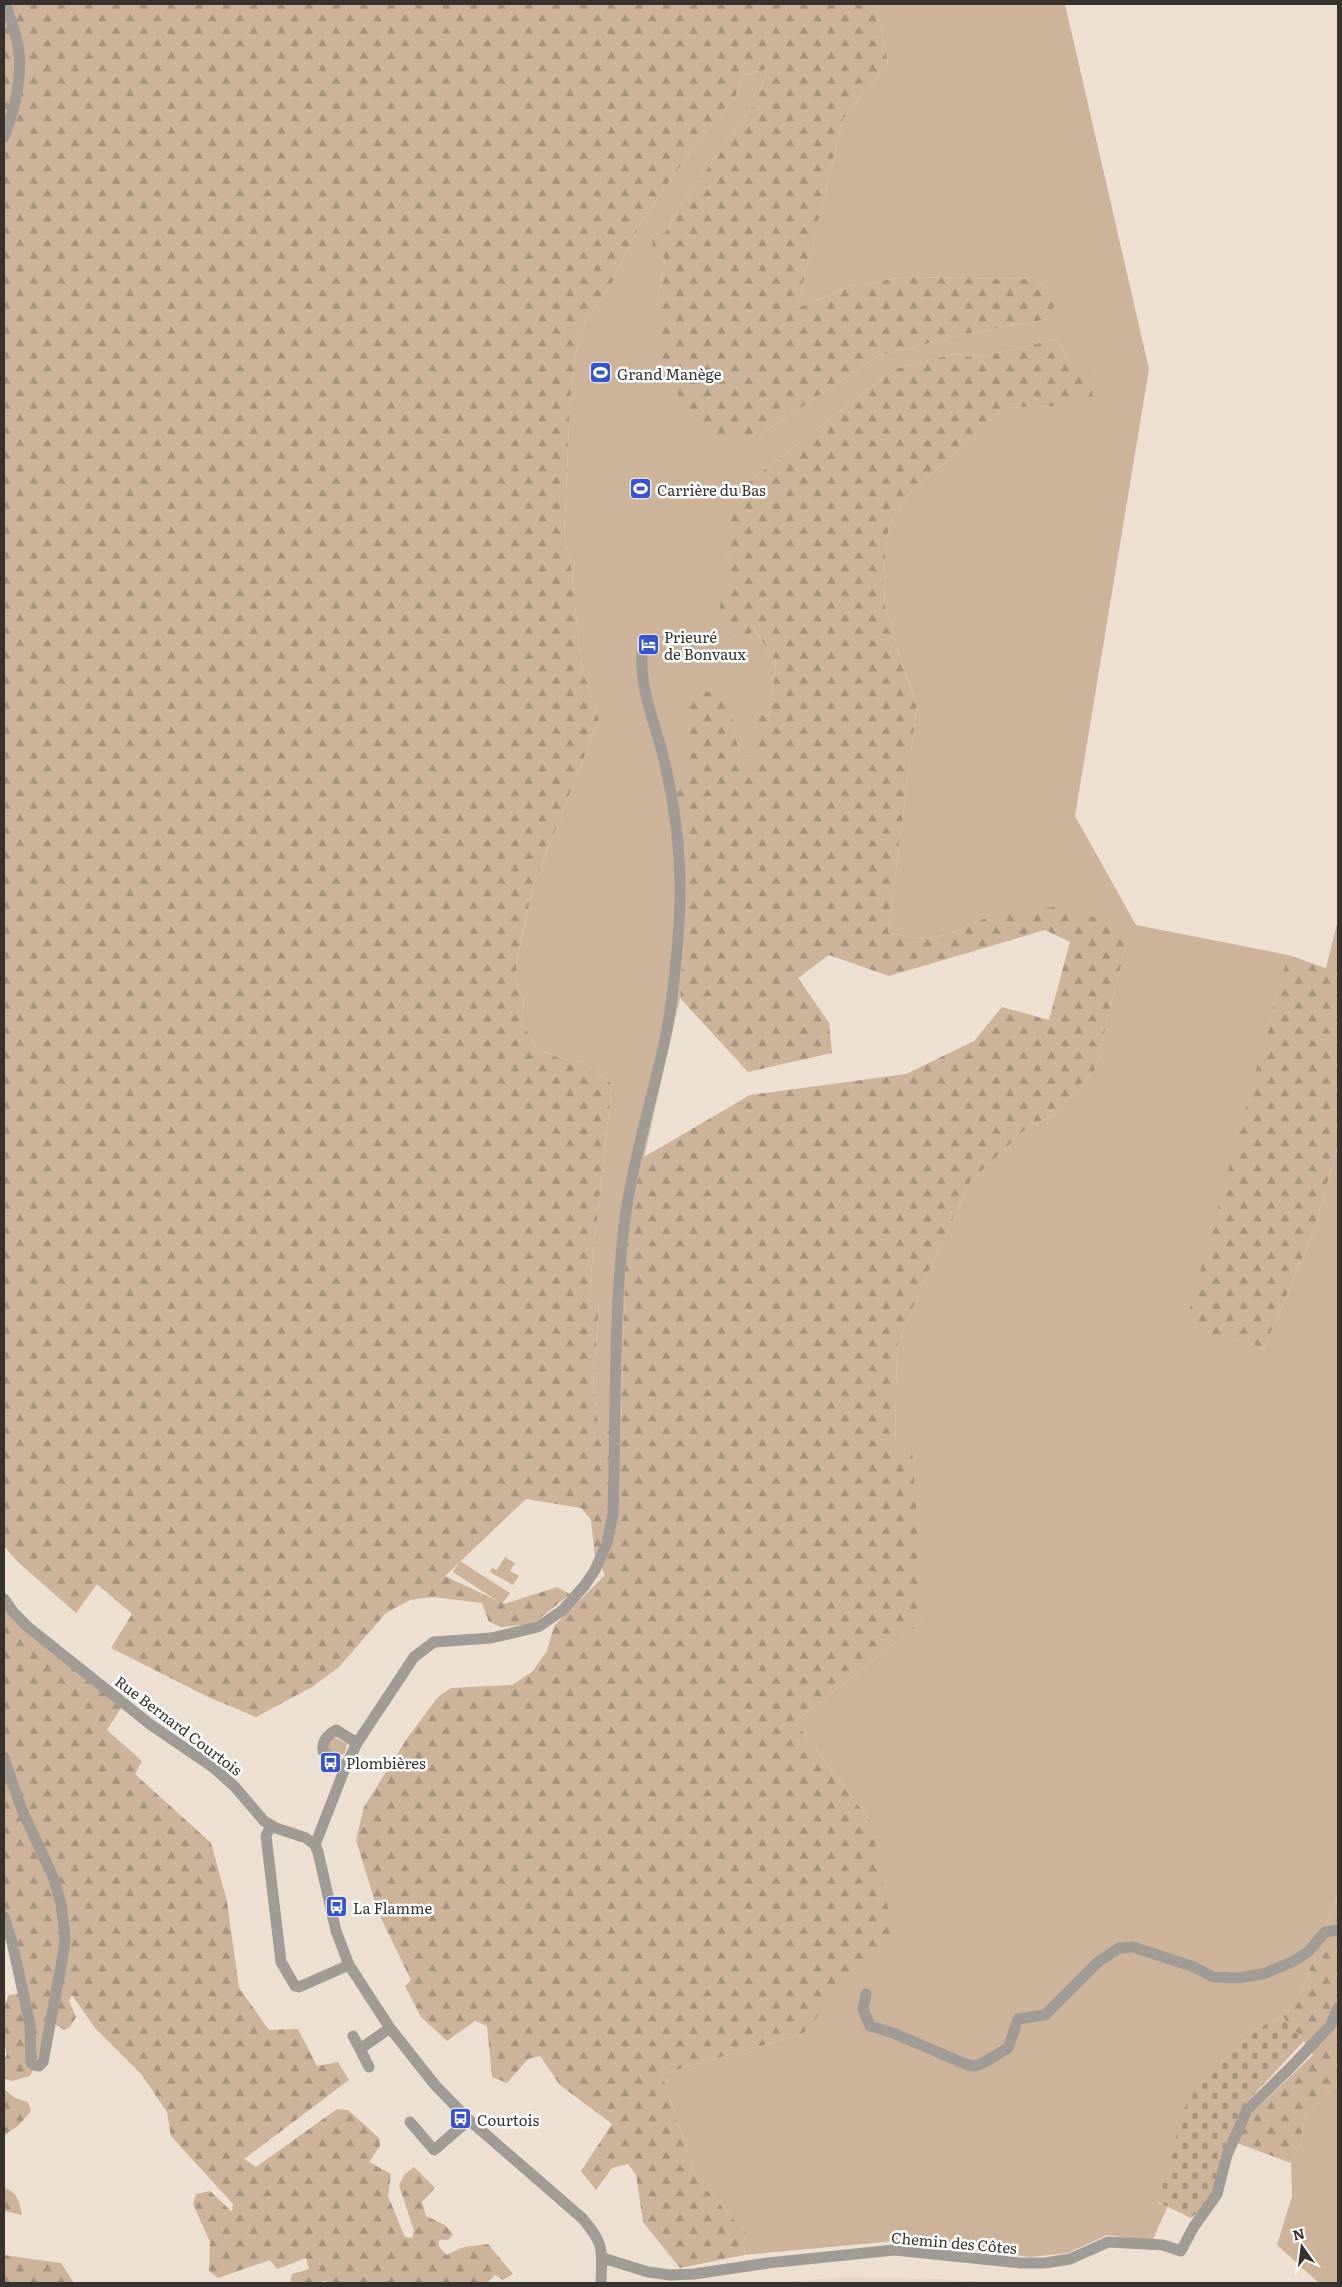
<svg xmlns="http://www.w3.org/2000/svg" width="1342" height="2287" viewBox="0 0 1342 2287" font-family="Literata,serif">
  <defs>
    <pattern id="forest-firs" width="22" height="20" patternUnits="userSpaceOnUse" patternTransform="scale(1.25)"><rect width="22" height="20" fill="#ccb39a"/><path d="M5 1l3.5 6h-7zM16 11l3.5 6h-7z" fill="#a6927e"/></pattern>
    <pattern id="cemetery-stones" width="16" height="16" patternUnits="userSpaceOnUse" patternTransform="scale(1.25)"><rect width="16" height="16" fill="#ccb39a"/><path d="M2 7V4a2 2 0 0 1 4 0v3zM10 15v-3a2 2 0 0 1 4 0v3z" fill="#a6927e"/></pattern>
  </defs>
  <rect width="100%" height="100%" fill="#ede0d3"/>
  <path fill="#e8d5c3" d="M845 2277 935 2279 1003 2283H775Z"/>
  <path fill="#ccb39a" d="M876 4H1065L1149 369 1075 816 1136 925 1288 955 1186 1326 1264 1348 1312 1236 1338 1146V1894L1302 1989 1283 2017 1246 2033 1158 2203 1168 2206 1152 2241 1107 2235 1068 2253 1031 2257 895 2241 744 2255 746 2232 697 2180 662 2074 802 2034 871 1822 795 1722 924 1620 895 1447 897 1346 922 1286 970 1182 1029 1126 1053 1116 1095 1070 1127 941 983 919 947 935 918 939 888 932 917 705 901 661 885 605 883 574 889 524 910 492 952 457 1002 408 1063 406 1089 370 1066 357 1057 339 976 358 954 354 895 369 751 480 726 547 733 579 752 626 776 663 769 716 755 713V763L740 756 732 716 724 694 687 718V817L683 836 684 943 680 998 644 1157 631 1205 626 1247 621 1428 598 1421 593 1386 599 1303 588 1301 612 1084 585 1063 559 1058 536 1048 522 1022 524 1003 516 981 517 960 533 887 599 719 581 664 570 556 564 539 570 402 579 330 611 285 641 222 693 148 735 97 744 75 767 69 757 100 678 209 665 233 652 234 665 258 657 307 760 435 878 356 970 333 1054 318V291L1034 279 904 277 852 286 797 308 843 119 888 63Z
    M1338 920V968H1326Z
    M505 1557 515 1563 510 1571 519 1576 513 1585 490 1572 492 1568 497 1570Z
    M460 1561 510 1593 502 1604 453 1572Z
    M334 1737 347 1744 345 1753 338 1757 327 1750V1746Z
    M1338 2084V2283H1319L1277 2245 1292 2196 1291 2163 1301 2144 1305 2114Z"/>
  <path fill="url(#forest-firs)" d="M4 4H876L888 63 843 119 797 308 852 286 904 277 1034 279 1054 291V318L970 333 878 356 760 435 728 440 704 428 686 415 659 349 657 307 665 258 653 253 652 234 665 233 678 209 757 100 767 69 744 75 735 97 693 148 641 222 611 285 579 330 570 402 564 539 570 556 581 664 599 719 533 887 517 959 516 981 524 1003 522 1022 536 1048 559 1058 585 1063 612 1084 588 1301 599 1302 593 1386 598 1421 621 1427 626 1247 631 1205 644 1157 750 1095 906 1074 974 1041 1002 1007 1049 1020 1070 942 1045 930 889 976 829 955 798 978 829 1023 832 1053 748 1072 680 998 684 943 683 836 687 817 680 811 676 788 686 781 687 718 695 690 725 694 732 716 740 756 755 762V713L769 716 776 663 753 627 749 638 734 640 718 615 725 585 733 579 726 547 730 522 751 480 895 369 954 354 976 358 1057 339 1066 357 1089 369 1093 397 1063 406 1002 408 952 457 910 492 889 524 883 574 885 605 901 661 917 705 888 932 918 939 947 935 983 919 1053 907 1121 924 1127 941 1095 1070 1053 1116 1029 1126 970 1182 922 1286 897 1346 895 1446 912 1450 924 1620 795 1722 871 1822 893 1933 802 2034 662 2074 697 2180 746 2232 744 2255 680 2268 643 2222 636 2175 628 2164 612 2168 596 2190 581 2171 612 2124 560 2085 540 2056 528 2059 507 2083 492 2077 487 2026 475 2021 447 2041 421 2017 405 1986 411 1980 378 1912 356 1840 364 1807 408 1737 438 1697 451 1688 512 1685 532 1672 547 1651 554 1626 605 1575 595 1556 591 1520 581 1508 526 1499 445 1576 504 1604 557 1587 570 1594 533 1624 501 1627 489 1622 482 1603 434 1597 410 1600 386 1613 339 1667 312 1687 256 1717 208 1697 111 1648 132 1614 97 1584 76 1613 18 1562 4 1546Z
    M1288 955 1326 968H1338V1146L1312 1236 1264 1348 1185 1326Z
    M4 1607 121 1708 107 1730 142 1761 135 1774 211 1843 227 1901 239 1988 269 2030 298 2029 317 2066 338 2062 349 2080 244 2159 256 2167 337 2109 348 2110 379 2138 380 2146 369 2162 391 2174 388 2196 405 2237 412 2238 414 2231 399 2185 404 2175 414 2167 435 2188 422 2202 426 2216 445 2225 453 2234 448 2240H439V2246L446 2255 464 2247 488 2244 513 2274 503 2280 495 2275 487 2283H336L323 2281 322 2283H290L292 2274 309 2269 306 2258 277 2269 270 2260 218 2278 209 2271 210 2242 193 2204 196 2194 210 2191 232 2212 233 2204 171 2136 167 2112 142 2075 95 2028 72 1995 69 2001 76 2017 70 2027 64 2030 47 2019 37 2060 30 2076 12 2081 4 2078V2061L7 2054C2 2037 0 2010 9 1995L27 1993 14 1937 4 1909Z
    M1338 1894V2084L1305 2114 1301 2144 1291 2163 1237 2143 1250 2115 1313 2055 1304 2041 1283 2017 1302 1989Z
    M4 2089 15 2098 28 2102 31 2111 18 2126 4 2135Z
    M4 2188C17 2191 20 2203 22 2215L4 2211Z
    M4 2255 61 2263 74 2283H4Z"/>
  <path fill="url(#cemetery-stones)" d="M1283 2017 1304 2041 1245 2104 1221 2157 1213 2193 1204 2207 1191 2218 1158 2202 1184 2109 1200 2079 1246 2033Z"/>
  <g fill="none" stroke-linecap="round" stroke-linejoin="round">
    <path stroke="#a19b96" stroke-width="11" d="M4 137C14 111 22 82 19 53 18 37 10 20 6 4
      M4 1599 14 1613 28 1627 151 1725 214 1768 235 1787 264 1821 276 1828 306 1838 315 1845 318 1852 336 1931 349 1965 390 2028 435 2085 469 2120 582 2218C605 2244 602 2251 601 2283
      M4 1759 22 1810 54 1879 61 1904 64 1927 65 1942 61 1966 43 2062 39 2066 34 2065 31 2062 30 2024 12 1942 4 1917
      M345 1768 323 1751C322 1741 327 1735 336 1730L357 1743
      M271 1825 266 1836 281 1962 295 1986 299 1987 349 1965
      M315 1845 345 1768 357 1743 414 1657 434 1642 491 1638 538 1627 563 1610 585 1585 595 1570 607 1543 613 1514C616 1418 613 1321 624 1226 632 1161 653 1097 666 1034 674 992 678 946 680 903 681 855 676 811 665 764 657 727 640 694 642 654
      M866 1994 863 2009 870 2026 893 2033 968 2065 975 2066 983 2063 1008 2048 1018 2019 1045 2015 1098 1962 1119 1948 1133 1947 1194 1967 1213 1977 1237 1978 1263 1974 1294 1961 1309 1951 1325 1932 1338 1930
      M353 2036 360 2049 390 2028
      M360 2049 369 2067
      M410 2122 434 2150 469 2120
      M603 2258 648 2272 670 2275 694 2274 768 2263 894 2250 1020 2263H1045L1070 2259 1108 2242 1163 2245 1181 2251 1193 2228 1217 2194 1227 2155 1247 2110 1291 2067 1330 2026 1338 2008"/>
  </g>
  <defs>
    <symbol id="stadium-square" viewBox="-11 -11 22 22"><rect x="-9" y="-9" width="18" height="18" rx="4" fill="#3a54c6" stroke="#fff"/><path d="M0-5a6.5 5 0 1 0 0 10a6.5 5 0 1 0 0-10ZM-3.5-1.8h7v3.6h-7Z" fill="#fff"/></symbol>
    <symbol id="hotel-square" viewBox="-11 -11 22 22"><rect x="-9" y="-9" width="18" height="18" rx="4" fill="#3a54c6" stroke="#fff"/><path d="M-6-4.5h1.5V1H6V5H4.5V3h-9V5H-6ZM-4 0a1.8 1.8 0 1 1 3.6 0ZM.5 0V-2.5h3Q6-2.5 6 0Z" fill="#fff"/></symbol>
    <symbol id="bus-square" viewBox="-11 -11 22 22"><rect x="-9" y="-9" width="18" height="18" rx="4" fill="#3a54c6" stroke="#fff"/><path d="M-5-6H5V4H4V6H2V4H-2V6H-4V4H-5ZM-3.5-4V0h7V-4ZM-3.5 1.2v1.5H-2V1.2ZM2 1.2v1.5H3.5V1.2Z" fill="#fff"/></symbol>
  </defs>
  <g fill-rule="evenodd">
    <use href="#stadium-square" x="588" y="360" width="25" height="25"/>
    <use href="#stadium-square" x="628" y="476" width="25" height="25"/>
    <use href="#hotel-square" x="636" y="632" width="25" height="25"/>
    <use href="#bus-square" x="318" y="1750" width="25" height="25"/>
    <use href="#bus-square" x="324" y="1894" width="25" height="25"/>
    <use href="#bus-square" x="448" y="2106" width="25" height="25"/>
  </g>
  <g text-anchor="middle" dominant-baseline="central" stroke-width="5" stroke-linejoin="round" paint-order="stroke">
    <g font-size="15" fill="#37322d" stroke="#fff" text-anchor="start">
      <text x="617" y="373">Grand Manège</text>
      <text x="657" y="489">Carrière du Bas</text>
      <text x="664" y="636">Prieuré<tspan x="664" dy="17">de Bonvaux</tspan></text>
      <text x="346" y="1762">Plombières</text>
      <text x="353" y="1907">La Flamme</text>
      <text x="477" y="2119">Courtois</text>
    </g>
    <g font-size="15" fill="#37322d" stroke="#fff">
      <text transform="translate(179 1725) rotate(37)">Rue Bernard Courtois</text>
      <text transform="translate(954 2242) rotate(5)">Chemin des Côtes</text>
    </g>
  </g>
  <rect width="1342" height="2287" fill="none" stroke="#37322d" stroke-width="10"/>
  <g transform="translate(1302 2247) rotate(346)" stroke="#ffffff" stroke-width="4" paint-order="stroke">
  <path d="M0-4L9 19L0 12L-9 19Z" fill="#37322d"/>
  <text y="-8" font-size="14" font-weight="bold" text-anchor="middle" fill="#37322d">N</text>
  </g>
</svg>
